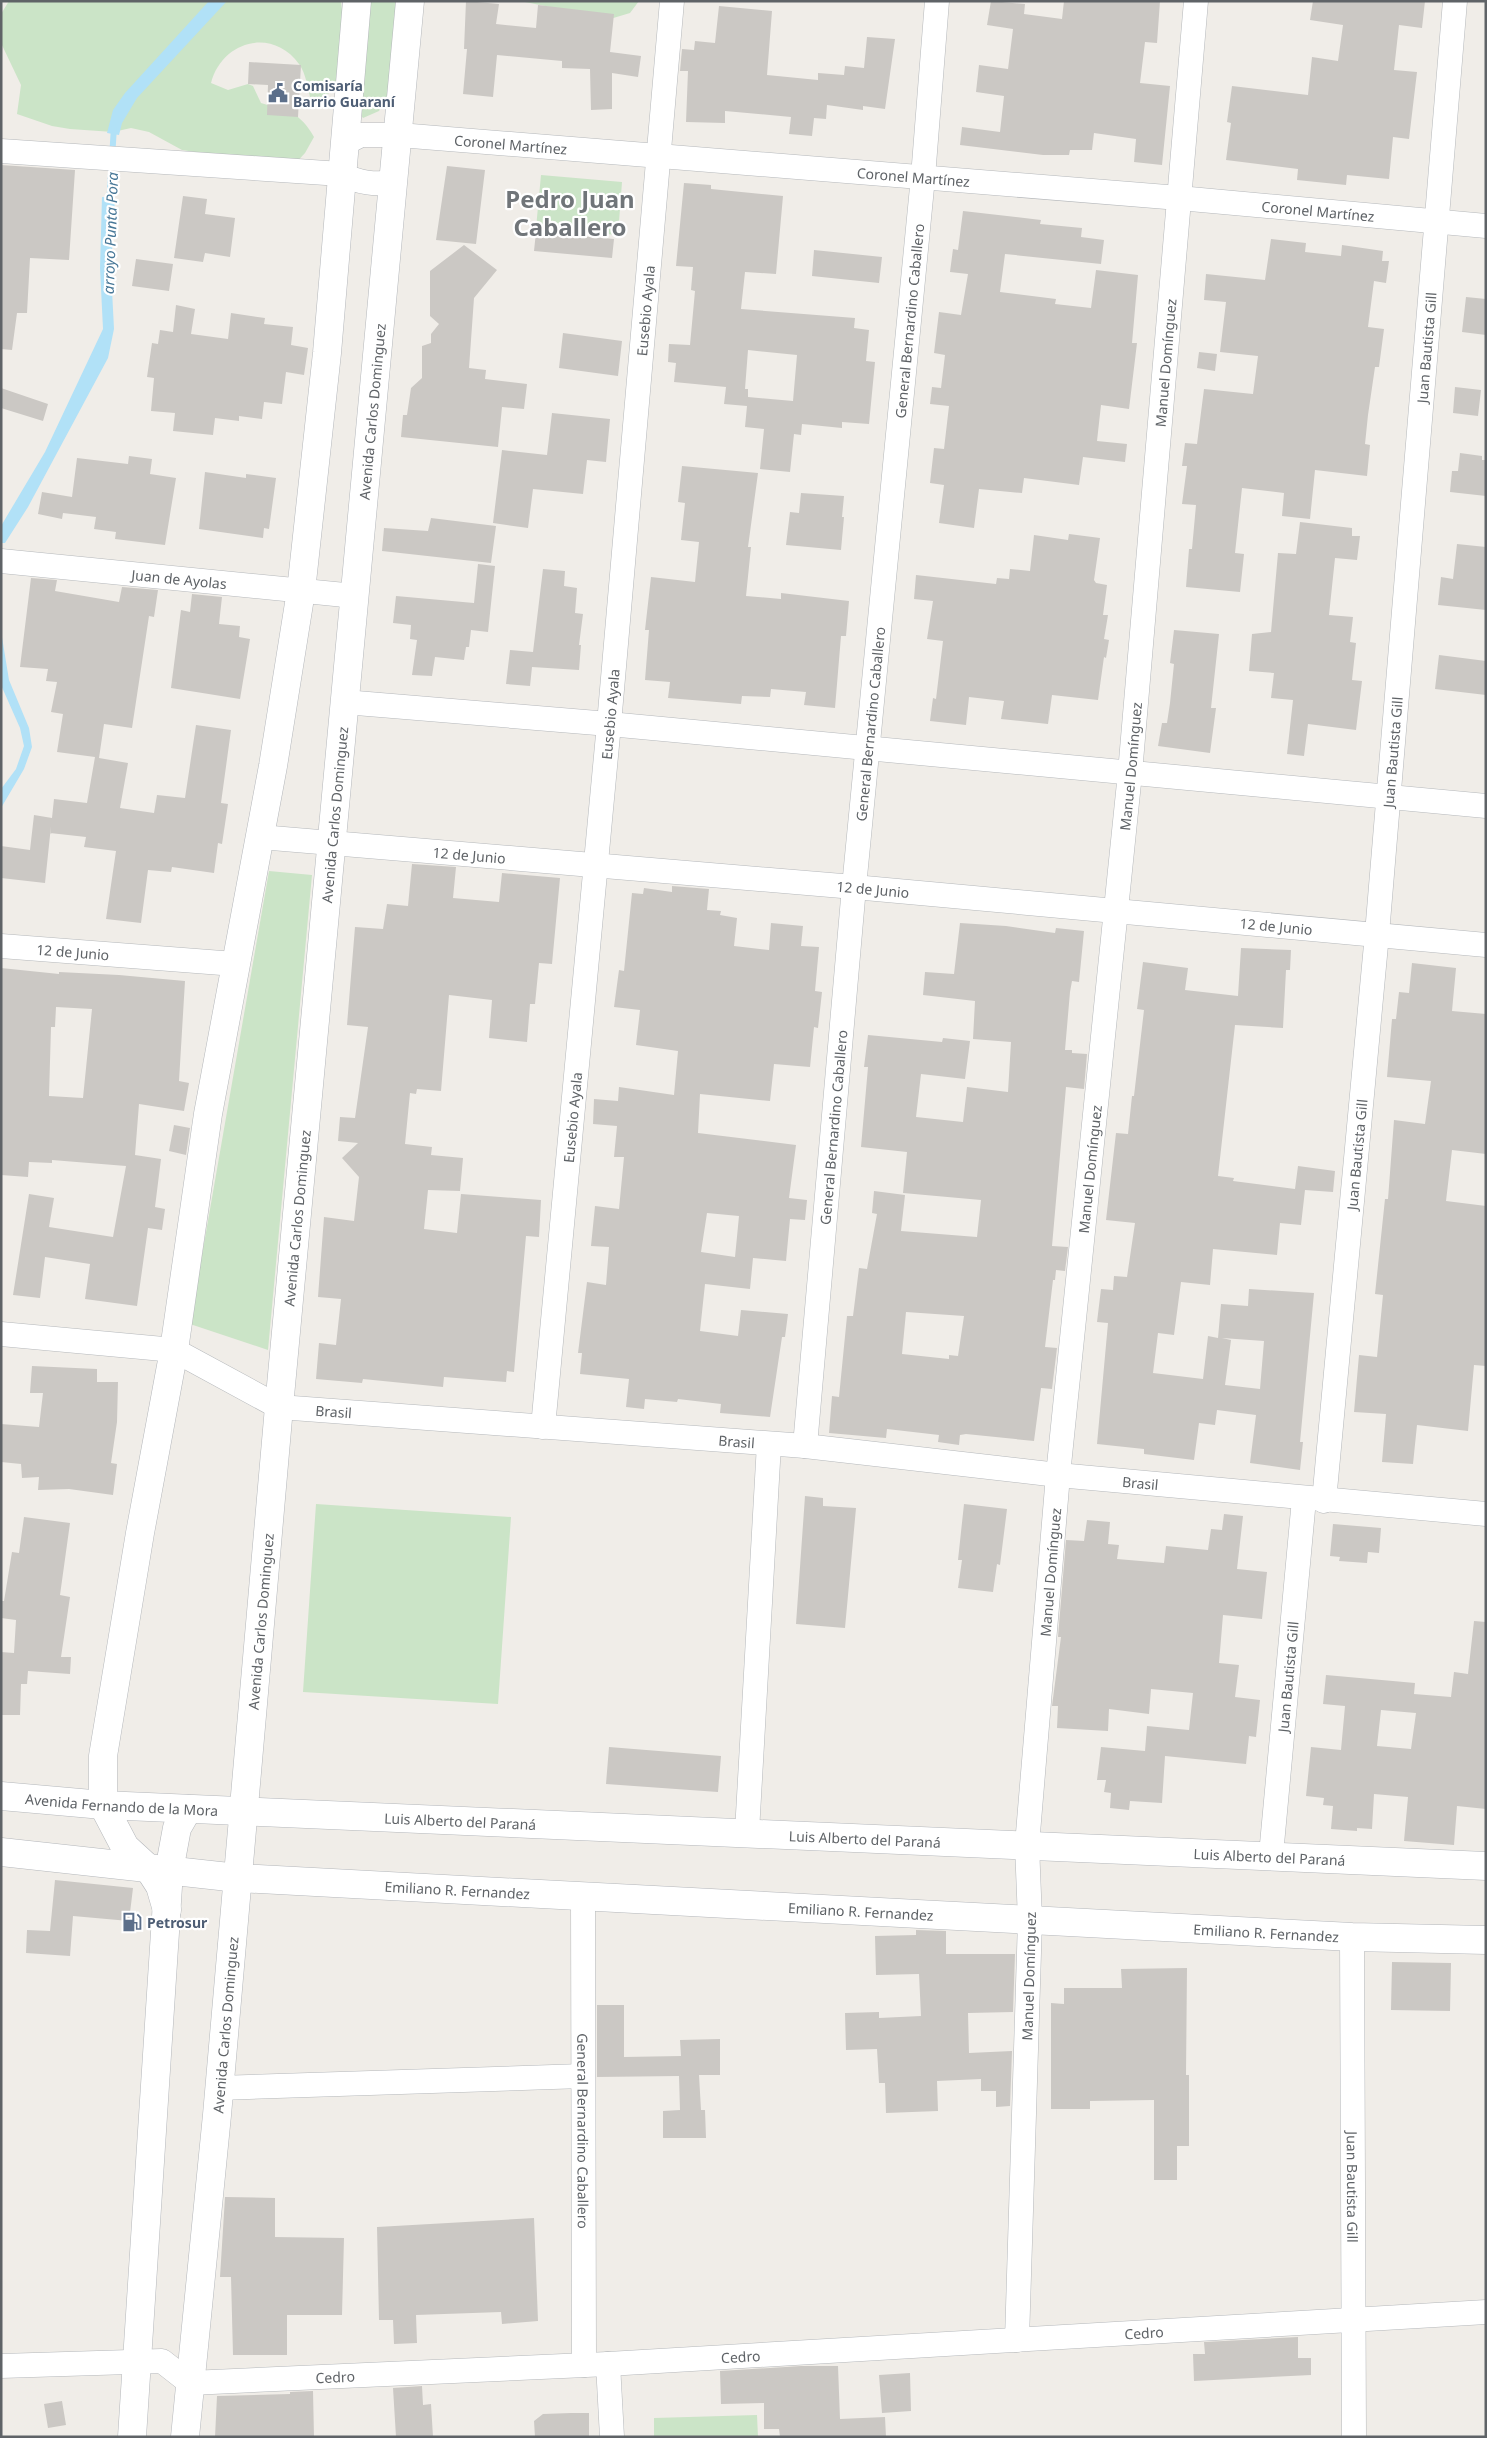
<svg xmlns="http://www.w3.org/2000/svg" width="1487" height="2438" viewBox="0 0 1487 2438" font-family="'Noto Sans',sans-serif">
  <rect width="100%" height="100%" fill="#f0ede8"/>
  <path fill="#cbe4c7" d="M9 1H341C344 27 347 73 329 93 325 97 316 99 311 101 308 90 306 73 299 64 272 27 222 41 211 83L228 90 248 84 253 86 261 103C288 111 300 112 314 137L305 153 292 167 182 150 149 132 131 128 113 132 70 129 52 126 17 114 21 85 1 43V14Z
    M360 1H419L388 95 379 111 363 118 355 108Z
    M520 1H639L630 13 610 19Z
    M541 175 622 182 618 235 536 228Z
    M269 871 312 875 268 1350 190 1324Z
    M316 1504 511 1517 498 1704 303 1692Z
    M757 2415 758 2437H654V2418Z"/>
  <path fill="#b1e1f7" d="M209 1H227L137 98 122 123 119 135 107 133 113 110 125 93Z
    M102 197 115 198 111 270 114 329 108 358 28 507 5 543H1V526L45 452 103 329 100 268Z
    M1 631 9 680 29 728 32 747 24 769 1 808V789L16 769 24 746 20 728 1 685Z"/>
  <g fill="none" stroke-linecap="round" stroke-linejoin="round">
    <path stroke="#b1e1f7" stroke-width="6" d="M109 205 114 127"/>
  </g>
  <path fill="#cbc8c4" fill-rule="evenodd" d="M466 1 499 4 496 24 536 28 538 5 614 14 610 52 641 56 638 77 612 73V109L591 110 590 69 562 68V61L497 55 493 97 463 94 467 49H464Z
    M991 1 1025 4 1024 14 1062 19 1064 1H1160L1157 43 1145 42 1140 83 1170 86 1162 165 1134 162 1136 139 1094 133 1092 150H1070L1069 155H1043L960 145 962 127 1000 132 1004 96 976 92 979 65 1008 69 1013 29 987 25Z
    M1313 1H1425L1422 28 1399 25 1394 70 1417 72 1409 139 1393 137 1389 179 1347 175 1346 185 1297 180 1298 169 1226 160 1231 123 1227 122 1232 86 1308 95 1312 57 1338 61 1343 25 1310 20Z
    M719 6 772 11 767 75 818 80V73L844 75 845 66 864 68 867 37 895 39 885 109 863 106V110L827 105 826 119 814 118 812 136 789 134 791 117 725 111V123L686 122 688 71H680L682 49 694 50 695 41 715 43Z
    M249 62 301 65 298 117 267 115 268 85 248 84Z
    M1 165 75 170 69 260 30 258 27 313H17L12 350 1 349Z
    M447 166 485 170 476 244 436 240Z
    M684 183 711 185V189L783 196 776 274 745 272 741 309 855 318 854 328 869 330 866 361 875 362 869 424 842 422V428L802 424 801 435 794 434 790 472 760 469 764 429 745 427 747 406 724 404 726 387 674 382 676 363 668 362 669 344 690 345 695 291 691 290 693 267 676 266ZM748 350 797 355 793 401 748 397V389H745Z
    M183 196 207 199 205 214 235 218 230 257 205 253 203 262 174 258Z
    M963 211 1041 220 1040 224 1082 228 1081 237 1104 240 1101 264 1005 254 1000 292 1056 299 1055 304 1091 308 1096 270 1138 275 1132 343H1137L1129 409 1101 405 1097 441 1127 444 1125 462 1083 457 1079 485 1024 478 1022 493 979 489 974 528 939 523 944 485 930 483 934 448 944 449 949 406 930 404 932 387 941 388 945 355 934 353 939 312 961 315 968 274 950 272 953 249 958 250Z
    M536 232 614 239 612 258 534 251Z
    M1271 239 1306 243 1305 252 1341 256 1342 245 1383 251 1382 261H1389L1386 283 1374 281 1368 327 1384 329 1379 367H1375L1368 415 1365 444 1370 445 1367 476 1315 470 1310 519 1282 516 1284 493 1242 488 1235 553 1244 554 1240 592 1186 587 1189 549H1192L1196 505 1182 504 1187 466H1182L1185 443 1197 444 1204 389 1253 394 1258 356 1220 352 1226 302 1204 300 1206 274 1265 280Z
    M464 245 497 270 474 298 469 368 486 370 485 379 527 384 524 409 502 407 498 447 401 437 403 415H407L411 388 422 378V346L431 343V334L439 324 430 316V271Z
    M814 250 882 257 879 283 812 276Z
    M136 259 173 264 169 291 132 286Z
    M1466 297 1486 299V335L1462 332Z
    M176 305 195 309 191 334 228 339 231 313 265 318 264 324 293 327 291 345 308 348 304 375 286 372 282 404 264 402 262 419 239 416V421L215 418 213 435 173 431 175 413 151 411 154 378 147 377 152 343 158 344 160 330 173 332Z
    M563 333 622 341 618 376 559 368Z
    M1199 352 1217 354 1215 371 1197 368Z
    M1455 387 1481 390 1478 416 1453 413Z
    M1 388 48 404 43 421 1 408Z
    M552 413 610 419 606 462 587 460 583 494 533 489 528 528 493 523 502 450 547 455Z
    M1460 453 1482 456V460H1486V496L1450 492 1452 471H1458Z
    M129 456 152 459 150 474 176 478 165 545 115 539 116 532 94 529 96 517 63 513 62 519 38 514 42 492 72 497 77 458 128 464Z
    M682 466 758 473 748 547H751L746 596 781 599V593L849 601 846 636H841L835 708 804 705 806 692 771 689 770 697 742 696 741 704 668 698 670 682 645 680 649 630H645L651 577 695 582 699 542 681 540 685 503 678 502Z
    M205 472 246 478V474L276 478 269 529 264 528 263 538 199 529Z
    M801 493 844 496 842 517H844L841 550 786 545 790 512 799 513Z
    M431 518 496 526 491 563 382 551 384 528 428 531Z
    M1300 522 1352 528V536H1360L1357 560 1335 558 1329 615 1353 617 1350 642 1356 643 1352 680 1362 681 1356 730 1308 724 1304 756 1287 754 1293 700 1271 698 1274 673 1249 671 1252 634 1271 632 1278 553 1296 554Z
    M1069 534 1100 538 1094 580 1096 583 1107 585 1103 615H1108L1104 639 1109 640 1106 658 1104 657 1098 700 1052 695 1048 724 1001 719 1004 701 969 697 966 725 930 721 933 698 936 699 943 641 927 639 933 601 914 599 916 575 996 584 997 578 1009 579 1010 569 1030 571 1034 535 1068 540Z
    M1457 544 1486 547V610L1438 605 1441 577 1453 579Z
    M478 564 495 566 488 632 471 630 469 647H466L464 660 435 657 432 676 412 675 417 640 410 639 411 625 393 623 396 596 474 603Z
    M543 569 565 571 564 586 577 588 575 613 583 614 579 645H581L579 670 532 667 530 686 506 684 510 650 533 652Z
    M31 578 57 580 55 591 119 602 122 587 158 590 154 617 149 616 132 728 104 724 99 758 128 763 120 808 154 813 157 795 185 798 196 725 231 730 221 803 228 804 222 844 218 843 214 873 172 867 171 872 148 870 141 923 106 919 116 851 84 847 86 837 50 833 51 826 45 883 1 878V846L30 850 34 815 52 818 54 799 87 803 95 757 57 752 63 714 51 712 57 682 46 681 48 669 20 667Z
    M192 594 222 597 219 624 240 626 239 637 250 639 240 699 171 688 181 610 190 612Z
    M1174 630 1219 634 1211 708H1216L1210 753 1158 746 1162 723H1167L1170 703 1174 664 1170 663Z
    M1439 655 1486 661V695L1435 689Z
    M412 864 456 867 453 898 499 902 502 873 560 878 552 964 539 963 535 1004H530L527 1042 489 1038 492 1000 449 995 441 1091 417 1089 416 1094 410 1093 405 1144 432 1147 431 1155 463 1158 460 1191 428 1190 424 1229 457 1233 461 1194 541 1200 539 1237 526 1236 514 1372 507 1371 506 1382 444 1377 443 1387 363 1379 362 1383 316 1379 319 1343 336 1345 341 1299 318 1297 324 1217 354 1221 359 1177 342 1158 358 1143 338 1141 340 1117 355 1118 368 1027 347 1025 355 927 383 929 387 904 408 906Z
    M672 886 709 889 707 910 721 911 720 915 737 918 734 946 769 950 771 923 803 926 801 946 819 947 815 991 822 992 818 1028 814 1027 810 1067 774 1064 770 1101 700 1094 698 1133 796 1145 789 1198 807 1200 805 1220 790 1219 786 1261 753 1258 750 1289 705 1284 700 1331 738 1336 741 1310 788 1314 785 1337H782L770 1417 720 1413 721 1404 678 1399 677 1402 645 1399 644 1409 626 1407 629 1379 580 1374 582 1353H578L587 1282 606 1285 609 1247 591 1246 595 1206 619 1209 624 1157H614L617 1126 593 1124 594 1099 618 1101 619 1087 674 1095 678 1051 636 1045 640 1010 614 1007 619 970 624 971 632 893 643 894 644 888 672 892ZM707 1213 739 1216 735 1257 701 1252Z
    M960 923 1006 926 1055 933 1056 928 1084 931 1079 982 1072 981 1070 992 1065 1050H1072V1053L1087 1054 1084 1089 1066 1087 1052 1246 1068 1247 1065 1271 1056 1270 1055 1280H1053L1045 1347 1057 1348 1052 1389 1041 1388 1034 1441 966 1434 960 1435 959 1445 938 1442 939 1435 887 1429 886 1438 829 1433 832 1396 839 1397 847 1316H853L859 1268 867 1269 877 1214 872 1213 874 1191 905 1195 901 1231 977 1237 981 1200 903 1193 907 1152 861 1147 868 1067H864L868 1035 942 1042 943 1038 970 1041 965 1079 921 1074 916 1117 963 1122 967 1087 1008 1092 1011 1042 973 1039 975 1001 923 995 925 972 954 974ZM906 1312 964 1316 958 1356 949 1355V1359L902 1354Z
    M1241 948 1291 950 1290 970H1286L1283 1028 1235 1025 1218 1176 1234 1178 1233 1181 1295 1189 1298 1166 1335 1171 1333 1192 1305 1190 1301 1225 1280 1223 1277 1255 1213 1249 1210 1285 1181 1282 1174 1335 1158 1333 1153 1373 1203 1379 1208 1336 1218 1338 1221 1304 1248 1306 1249 1289 1314 1293 1300 1442H1303L1300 1470 1250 1463 1256 1415 1217 1410 1215 1425 1199 1423 1194 1460 1144 1454V1449L1097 1444 1108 1323 1097 1322 1101 1289 1113 1290 1114 1276 1127 1277 1135 1223 1106 1220 1116 1133 1128 1134 1132 1096H1134L1144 1010 1137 1009 1143 962 1188 968 1185 990 1238 996ZM1222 1338 1264 1341 1260 1389 1225 1385 1231 1340Z
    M1412 963 1456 968 1452 1011 1486 1014V1154L1452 1150 1446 1201 1486 1206V1366L1474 1365 1468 1431 1417 1425 1413 1464 1382 1462 1386 1414 1354 1412 1359 1355 1377 1357 1383 1295 1375 1294 1385 1199H1388L1394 1120 1425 1124 1431 1081 1387 1077 1392 1019H1396L1399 992 1409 993Z
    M1 968 59 974V972L119 975 185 981 179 1081 189 1083 184 1111 139 1104 135 1155 161 1159 155 1207 165 1209 162 1230 148 1228 137 1306 85 1299 90 1264 45 1257 40 1298 13 1295 29 1194 54 1198 49 1227 113 1237 126 1166 52 1160V1163L29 1162 28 1177 1 1175ZM56 1007 92 1009 83 1098 49 1096 51 1027H55Z
    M174 1125 190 1128 186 1155 169 1151Z
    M32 1366 97 1369V1382H118L117 1422 111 1463 117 1464 113 1495 69 1489 38 1490 39 1477 22 1478 21 1464 1 1462V1424L39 1427 43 1393H30Z
    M805 1496 823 1498V1506L856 1508 845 1628 796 1624Z
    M964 1504 1007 1509 1000 1565 997 1564 993 1592 958 1588 962 1560H958Z
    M1224 1514 1243 1516 1237 1569 1267 1572 1262 1619 1223 1615 1219 1663 1239 1665 1235 1697 1260 1700 1256 1737 1249 1736 1246 1764 1165 1756 1162 1803 1130 1801 1129 1810 1110 1808 1111 1793 1104 1792 1106 1780H1097L1101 1747 1145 1751 1147 1726 1189 1730 1193 1693 1151 1689 1149 1714 1109 1709 1108 1731 1057 1728 1058 1706H1052L1061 1637H1058L1066 1540 1084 1541 1087 1520 1110 1522 1108 1544 1119 1545 1117 1559 1164 1563 1166 1546 1208 1550 1211 1529 1222 1530Z
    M24 1517 70 1523 60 1595 70 1597 61 1657H71L70 1674 28 1671 27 1684H21L20 1715H1V1652L14 1653 16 1620 1 1618V1601H4L12 1552 19 1553Z
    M1333 1524 1381 1528 1379 1553 1368 1552 1367 1563 1339 1561 1340 1557 1330 1556Z
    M1474 1621 1486 1622V1809L1457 1806 1454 1845 1404 1841 1408 1797 1374 1794 1372 1829 1357 1828V1831L1331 1829 1333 1806 1323 1805 1324 1798 1306 1796 1311 1747 1341 1750 1345 1706 1323 1704 1326 1675 1415 1683 1414 1694 1451 1697 1454 1672 1468 1674ZM1381 1710 1416 1713 1411 1749 1377 1746Z
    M609 1747 721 1756 718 1792 606 1784Z
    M55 1880 133 1888 129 1921 73 1916 70 1956 26 1953 27 1930 50 1931Z
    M916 1930 946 1931V1954H1015L1013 2012 968 2013 969 2053 1012 2051 1010 2106 996 2107V2091H981V2079L937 2081 938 2111 886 2113 885 2083H879L877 2049 846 2050 845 2013 879 2012V2018L921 2016 919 1974 876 1975 875 1936 916 1935Z
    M1392 1962 1451 1963 1450 2011 1391 2010Z
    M1187 1968 1186 2075H1189V2146H1177V2180H1154V2100L1090 2101V2109H1051V2003L1064 2004V1988H1122L1121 1969Z
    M597 2005H624V2057L681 2056 680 2040 720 2039V2075H699L701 2110H705L706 2138H663V2111L680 2110 679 2076 597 2077Z
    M225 2197 275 2198V2237L344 2238 342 2315H287V2355H233L231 2277H220Z
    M534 2218 538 2321 502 2324 501 2312 416 2315 417 2343 394 2344 393 2320H379L377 2227Z
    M1298 2337V2358H1311V2375L1194 2381 1193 2354H1205L1204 2342Z
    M801 2366H838L840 2419 885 2417 886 2437H780L779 2429H764V2403L721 2404 720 2371Z
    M910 2373 911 2411 882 2413 879 2375Z
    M422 2386 423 2405 431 2404 433 2437H396L393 2388Z
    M313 2391 314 2437H215L217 2396 290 2394V2392Z
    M62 2401 66 2425 48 2428 44 2404Z
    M571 2413H589V2437H535L534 2421 543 2414Z"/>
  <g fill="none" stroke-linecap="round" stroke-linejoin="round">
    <defs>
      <g id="street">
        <path id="s1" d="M345 143 361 135H399L1179 198 1486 226"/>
        <path d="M1 151 341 174C360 183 374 185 394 182"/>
        <path id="s2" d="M1 561 355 596"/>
        <path d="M344 702 609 724 1486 806"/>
        <path id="s3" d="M260 837 854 887 1486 945"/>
        <path id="s4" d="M1 946 235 964"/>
        <path id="s5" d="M1 1334 174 1350 279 1407 805 1446 1058 1475 1486 1514"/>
        <path id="s6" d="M543 1427 609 724 672 1"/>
        <path id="s7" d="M805 1446 854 887 923 177 937 1"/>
        <path id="s8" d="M1324 1501 1377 934 1455 1"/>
        <path d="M747 1832 769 1444"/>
        <path id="s9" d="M1271 1855 1304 1499"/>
        <path id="s10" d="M583 1896 584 2365"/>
        <path id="s11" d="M1352 1937 1354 2437"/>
        <path d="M219 2088 583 2076"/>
        <path id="s12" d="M1017 2340 1030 1920 1027 1845 1058 1475 1130 773 1196 1"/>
        <path d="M608 2364 612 2437"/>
        <path id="s13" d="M1 2366 162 2361 190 2383 608 2364 1486 2312"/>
      </g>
      <g id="secondary">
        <path id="s14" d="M1 1796 103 1805 1486 1866"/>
        <path id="s15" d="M1 1852 238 1878 1352 1937 1486 1940"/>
        <path d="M167 1910 160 1886 149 1869 125 1847 103 1805V1756L140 1533 174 1350 208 1114 273 766 301 591 327 353 357 1"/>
        <path d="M132 2437 169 1871 177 1828 188 1809"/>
        <path id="s16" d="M185 2437 217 2115 279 1407 410 1"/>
      </g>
    </defs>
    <use href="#street" stroke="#b5b8bb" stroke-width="25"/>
    <use href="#secondary" stroke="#b4b7bb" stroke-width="29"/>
    <use href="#street" stroke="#fff" stroke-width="24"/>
    <use href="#secondary" stroke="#fff" stroke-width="28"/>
  </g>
  <defs>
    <symbol id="civic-bare" viewBox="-9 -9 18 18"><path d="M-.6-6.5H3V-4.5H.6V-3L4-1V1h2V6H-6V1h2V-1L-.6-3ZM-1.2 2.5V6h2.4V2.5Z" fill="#5c6f8a" stroke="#fff" stroke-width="2.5" paint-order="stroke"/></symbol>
    <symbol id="fuel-bare" viewBox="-9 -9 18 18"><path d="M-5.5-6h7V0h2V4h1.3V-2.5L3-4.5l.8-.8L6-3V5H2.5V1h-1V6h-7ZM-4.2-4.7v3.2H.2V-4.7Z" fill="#5c6f8a" stroke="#fff" stroke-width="2.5" paint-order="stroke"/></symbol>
  </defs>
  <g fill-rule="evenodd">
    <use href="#civic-bare" x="264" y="79" width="28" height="28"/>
    <use href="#fuel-bare" x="118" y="1908" width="28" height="28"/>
  </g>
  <g text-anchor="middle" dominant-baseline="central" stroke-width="4.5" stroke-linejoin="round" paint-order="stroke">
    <g font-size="14" font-weight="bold" fill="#4e5e75" stroke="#fff" text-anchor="start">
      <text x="293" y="85">Comisaría<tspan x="293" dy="16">Barrio Guaraní</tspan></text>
      <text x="147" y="1922">Petrosur</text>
    </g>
    <g font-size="14" fill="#5f6367" stroke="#fff">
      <text stroke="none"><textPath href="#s1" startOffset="168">Coronel Martínez</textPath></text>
      <text stroke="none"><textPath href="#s1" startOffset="572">Coronel Martínez</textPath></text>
      <text stroke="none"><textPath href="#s1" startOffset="978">Coronel Martínez</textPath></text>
      <text stroke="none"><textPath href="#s6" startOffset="1121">Eusebio Ayala</textPath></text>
      <text stroke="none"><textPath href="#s7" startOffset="1130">General Bernardino Caballero</textPath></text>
      <text stroke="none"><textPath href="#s8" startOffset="1158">Juan Bautista Gill</textPath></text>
      <text stroke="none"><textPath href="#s12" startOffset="1984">Manuel Domínguez</textPath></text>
      <text stroke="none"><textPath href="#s16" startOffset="2034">Avenida Carlos Dominguez</textPath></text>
      <text stroke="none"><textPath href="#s2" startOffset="179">Juan de Ayolas</textPath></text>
      <text stroke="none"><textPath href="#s6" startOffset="716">Eusebio Ayala</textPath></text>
      <text stroke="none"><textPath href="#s7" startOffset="725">General Bernardino Caballero</textPath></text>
      <text stroke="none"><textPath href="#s8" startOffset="752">Juan Bautista Gill</textPath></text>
      <text stroke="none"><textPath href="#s12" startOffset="1579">Manuel Domínguez</textPath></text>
      <text stroke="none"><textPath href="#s16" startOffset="1629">Avenida Carlos Dominguez</textPath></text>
      <text stroke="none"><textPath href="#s3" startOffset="210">12 de Junio</textPath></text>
      <text stroke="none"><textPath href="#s3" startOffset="615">12 de Junio</textPath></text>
      <text stroke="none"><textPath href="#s3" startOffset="1020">12 de Junio</textPath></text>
      <text stroke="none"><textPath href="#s4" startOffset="72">12 de Junio</textPath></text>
      <text stroke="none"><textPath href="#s6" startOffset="311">Eusebio Ayala</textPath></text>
      <text stroke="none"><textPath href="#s7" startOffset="320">General Bernardino Caballero</textPath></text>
      <text stroke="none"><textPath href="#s8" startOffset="348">Juan Bautista Gill</textPath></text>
      <text stroke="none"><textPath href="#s12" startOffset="1174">Manuel Domínguez</textPath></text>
      <text stroke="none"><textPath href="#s16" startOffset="1224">Avenida Carlos Dominguez</textPath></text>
      <text stroke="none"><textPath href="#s5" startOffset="348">Brasil</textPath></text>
      <text stroke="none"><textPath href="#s5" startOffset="752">Brasil</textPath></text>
      <text stroke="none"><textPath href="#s5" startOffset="1158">Brasil</textPath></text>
      <text stroke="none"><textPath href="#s12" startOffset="769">Manuel Domínguez</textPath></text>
      <text stroke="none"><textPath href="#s16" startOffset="819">Avenida Carlos Dominguez</textPath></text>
      <text stroke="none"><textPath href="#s9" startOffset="179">Juan Bautista Gill</textPath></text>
      <text stroke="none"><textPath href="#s14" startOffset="121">Avenida Fernando de la Mora</textPath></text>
      <text stroke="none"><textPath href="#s14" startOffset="460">Luis Alberto del Paraná</textPath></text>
      <text stroke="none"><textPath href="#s14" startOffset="865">Luis Alberto del Paraná</textPath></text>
      <text stroke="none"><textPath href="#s14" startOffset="1270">Luis Alberto del Paraná</textPath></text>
      <text stroke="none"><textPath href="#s15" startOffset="458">Emiliano R. Fernandez</textPath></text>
      <text stroke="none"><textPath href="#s15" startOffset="862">Emiliano R. Fernandez</textPath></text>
      <text stroke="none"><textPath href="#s15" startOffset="1268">Emiliano R. Fernandez</textPath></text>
      <text stroke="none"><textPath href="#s12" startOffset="364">Manuel Domínguez</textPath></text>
      <text stroke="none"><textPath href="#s16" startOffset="414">Avenida Carlos Dominguez</textPath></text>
      <text stroke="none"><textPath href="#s10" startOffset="235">General Bernardino Caballero</textPath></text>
      <text stroke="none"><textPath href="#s11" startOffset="250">Juan Bautista Gill</textPath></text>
      <text stroke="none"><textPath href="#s13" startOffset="1152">Cedro</textPath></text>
      <text stroke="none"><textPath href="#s13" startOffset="748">Cedro</textPath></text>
      <text stroke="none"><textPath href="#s13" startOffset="342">Cedro</textPath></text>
    </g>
    <g font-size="15" font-style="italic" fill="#477797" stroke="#fff">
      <text transform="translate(110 233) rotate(-88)">arroyo Punta Pora</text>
    </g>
    <g font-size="24" font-weight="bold" fill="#707579" stroke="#fff">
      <text x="570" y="198">Pedro Juan<tspan x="570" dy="28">Caballero</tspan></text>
    </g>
  </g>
  <rect width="1487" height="2438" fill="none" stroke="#5f6367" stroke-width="5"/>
</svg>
